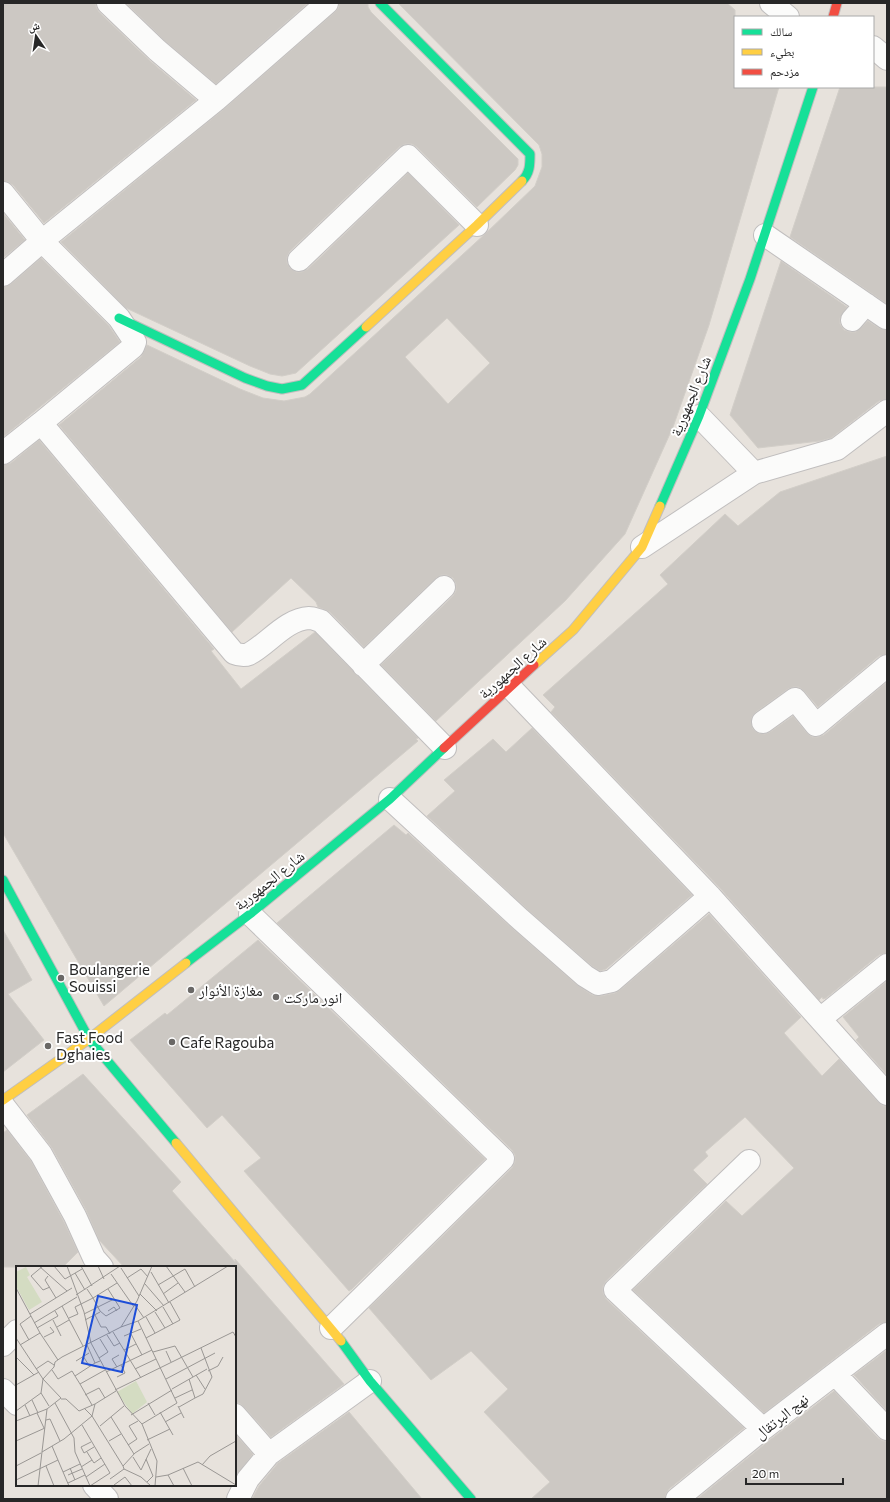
<svg xmlns="http://www.w3.org/2000/svg" width="890" height="1502" viewBox="0 0 890 1502" font-family="Commissioner,'Noto Naskh Arabic',sans-serif">
  <rect width="100%" height="100%" fill="#e7e2dc"/>
  <path fill="#ccc8c3" stroke="#d2cec8" fill-rule="evenodd" d="M3 3H96V7L99 12 149 60 196 100 44 223 13 185 8 182 3 181Z
    M126 3H308L216 84 165 41Z
    M339 3H368V7L371 12 518 159V165L515 170 477 207 417 147 412 144H405L399 147 290 251 287 257V263L290 268 296 272H302L308 269 408 173 459 225 296 373 282 376 270 374 250 366 126 308 61 242 224 109 335 12 339 7Z
    M398 3H727L735 10V87H779L709 325 673 427 625 534 565 601 436 721 381 665 453 596 456 591V584L453 578 447 575H441L436 578 364 647 330 612 318 607 316 602 291 578 232 632 59 425 141 357 147 345 240 389 263 398 284 401 305 397 310 394 485 234 535 186 542 167V154L539 145ZM447 318 490 363 448 404 405 357Z
    M840 87H887V304L790 237Z
    M3 213 25 240 3 258Z
    M41 258 109 326 120 342 3 437V287L11 284Z
    M781 261 847 307 840 318V324L844 330 850 332H856L868 321 879 328 887 330V399L879 401 831 438 820 441 758 448 730 415Z
    M39 440 214 649 211 651 241 689 315 632 418 738 416 739 418 741 104 1006 3 833V465L11 463Z
    M887 456V654L879 656 818 707 804 691 799 687H793L788 689 756 712 752 717 751 723 753 729 758 733 765 734 770 732 793 716 807 733 812 737H818L824 735 887 682V953L879 955 826 998 823 999 822 997 819 1000 719 887 551 712 555 707 543 695 668 584 660 575 725 514 738 526 780 492Z
    M532 728 692 895 606 969 600 971 592 966 528 910 427 816 455 791 444 780 493 739 506 752Z
    M394 825 406 835 408 833 512 928 577 985 592 995 601 996 615 993 620 990 709 914 801 1017 784 1033 822 1076 839 1059 878 1102 883 1106H887V1322L879 1324 764 1413 633 1290 726 1201 742 1216 794 1168 745 1117 705 1152 708 1156 693 1170 707 1184 606 1281 603 1286V1293L606 1299 744 1428 669 1489 666 1494 665 1499H531L550 1482 484 1412 508 1389 471 1351 431 1380 369 1308 512 1168 515 1162V1155L512 1150 277 923Z
    M3 930 32 980 8 994 44 1040 3 1072Z
    M258 940 485 1159 352 1289 349 1291 244 1171 261 1158 222 1115 207 1128 130 1040 165 1013 167 1015Z
    M887 981V1075L856 1040 859 1037 843 1017Z
    M83 1074 181 1182 172 1191 235 1262V1259L344 1384 271 1437 244 1407 239 1403H235V1267H124L99 1240 86 1210 52 1148 27 1115Z
    M7 1130 31 1161 64 1222 78 1252 63 1267H3V1133Z
    M887 1350V1411L854 1375Z
    M834 1391 878 1438 883 1441H887V1499H697L771 1439Z
    M349 1412 422 1499H252L259 1486 278 1463Z
    M235 1434 253 1454 235 1477Z"/>
  <g fill="none" stroke-linecap="round" stroke-linejoin="round">
    <defs>
      <path id="street" d="M108 3 157 50 216 100
        M771 3 788 17
        M873 47 887 59
        M3 193 42 241 119 318 135 342 133 347 41 423 3 453
        M765 235 886 318 887 316
        M299 260 408 156 477 225
        M3 275 42 241 216 100 327 3
        M852 320 866 304
        M699 416 754 473
        M41 423 234 653C239 655 244 656 249 654 268 644 286 619 309 618 313 618 317 620 321 621L445 748
        M642 547 754 473 837 449 887 411
        M363 665 444 587
        M510 687 710 896 887 1094
        M763 722 795 699 816 725 887 666
        M390 799 520 919 585 976 598 984 612 981 710 896
        M250 914 503 1159 331 1328
        M820 1019 887 965
        M3 1105 41 1154 75 1216 94 1258 102 1267
        M749 1161 615 1290 763 1429
        M3 1345 17 1331
        M835 1374 887 1429
        M3 1390 17 1404
        M235 1415 269 1454 370 1381
        M94 1485 107 1499
        M238 1499 248 1479 269 1454
        M677 1499 763 1429 887 1334"/>
      <path id="fast" d="M380 3 530 154C530 165 530 173 522 181
        M119 318 245 378 267 386 282 389 302 385 366 327
        M660 506 699 416 750 279 813 87
        M3 880 89 1039 176 1143
        M186 963 250 914 390 799 444 748
        M341 1341 370 1381 471 1499"/>
      <path id="slow" d="M366 327 477 225 522 181
        M534 665 573 630 642 547 660 506
        M3 1100 89 1039 186 963
        M176 1143 341 1341"/>
      <path id="jam" d="M833 17 837 3
        M444 748 534 665"/>
    </defs>
    <use href="#street" stroke="#c0bebe" stroke-width="24"/>
    <use href="#fast" stroke="#c0bebe" stroke-width="11"/>
    <use href="#slow" stroke="#c0bebe" stroke-width="11"/>
    <use href="#jam" stroke="#c0bebe" stroke-width="11"/>
    <use href="#street" stroke="#fbfbfa" stroke-width="22"/>
    <use href="#fast" stroke="#16e098" stroke-width="9"/>
    <use href="#slow" stroke="#ffcf43" stroke-width="9"/>
    <use href="#jam" stroke="#f24e42" stroke-width="9"/>
  </g>
  <g fill="#6a6866" stroke="#fff" stroke-width="1.5">
    <circle cx="61" cy="978" r="4"/>
    <circle cx="191" cy="990" r="4"/>
    <circle cx="276" cy="997" r="4"/>
    <circle cx="172" cy="1042" r="4"/>
    <circle cx="48" cy="1046" r="4"/>
  </g>
  <g text-anchor="middle" dominant-baseline="central" stroke-width="4" stroke-linejoin="round" paint-order="stroke">
    <g font-size="15" fill="#272727" stroke="#fff">
      <text transform="translate(690 396) rotate(-68)">شارع الجمهورية</text>
      <text transform="translate(512 667) rotate(-42)">شارع الجمهورية</text>
      <text transform="translate(269 880) rotate(-39)">شارع الجمهورية</text>
      <text transform="translate(781 1416) rotate(-38)">نهج البرتقال</text>
    </g>
    <g font-size="15" fill="#272727" stroke="#fff" text-anchor="start">
      <text x="69" y="969">Boulangerie<tspan x="69" dy="17">Souissi</tspan></text>
      <text x="199" y="990">مغازة الأنوار</text>
      <text x="284" y="997">انور ماركت</text>
      <text x="56" y="1037">Fast Food<tspan x="56" dy="17">Dghaies</tspan></text>
      <text x="180" y="1042">Cafe Ragouba</text>
    </g>
  </g>
  <g transform="translate(16 1266)">
    <rect width="220" height="220" fill="#e7e2dc"/>
    <path d="M10 1 14 9 11 11 26 36 13 44 0 20V6ZM120 115 131 136 116 148 101 126Z" fill="#d4dcc2"/>
    <path fill="none" stroke="#9a9794" stroke-width="1" d="M23 0 51 25M27 0 15 10 27 24 34 21M38 0 49 13 66 3M51 0 68 46 75 77 109 140 126 158 141 195 139 220M65 0 76 20M82 0 88 13M150 0 169 26M105 2 123 30M135 6 153 37M59 7 69 24M95 8 118 41M32 10 29 14 40 32M111 12 125 3 132 11M129 18 148 40M142 19 169 3 179 21M0 22 24 67 4 79M92 23 104 42 90 50 84 45 77 32 101 17M124 28 141 45M147 28 162 17M60 29 104 0M119 39 128 52M46 40 67 80M147 41 157 58M92 45 98 41 101 45M139 46 149 62M14 48 56 22M68 48 98 33M79 49 85 61H90L94 68M130 51 139 67M53 52 62 48 59 41 77 32 71 23M37 54 45 70M69 54 84 46M122 55 212 0M18 57 61 31M41 61 53 54M105 61 122 55 161 137 126 158M21 62 42 50 39 45M97 66 125 112M24 67 42 94M115 68 126 89M91 69 98 80 104 77M108 70 125 63M28 71 38 66 34 61M0 72 27 113 38 101 39 96 46 91 105 61 121 35 136 0M130 72 164 54 154 36M13 74 4 58 15 50M71 79 79 97 84 95M108 84 120 78M150 85 155 96M137 86 159 80 177 111M67 90 74 101M0 91 18 109M83 92 92 86 84 73M60 95 73 87M79 97 59 110 64 118 89 104M101 101 96 93 103 89M20 103 32 95 38 99M119 103 140 93M36 104 42 113 56 105 59 110M192 105 202 100 207 91M90 106 136 84M180 109 189 123M101 111 109 107 105 99M27 113 25 127 33 140M150 113 199 87M64 118 76 139M0 119 23 106M156 123 191 103M99 124 217 66 220 71M100 125 79 138 76 150 107 200M69 129 83 122 89 132M159 132 176 124M179 132 187 128 196 111 185 82M45 133H50L63 145 79 138M16 134 22 147M39 137 58 172 59 186 74 220M132 137 139 149M9 139 14 150M162 140 168 152M163 141 179 132 173 113M0 145 25 127M144 146 157 169M21 147 28 162M115 149 156 124M95 151 118 188M30 154 34 153 44 175M0 155 31 143M149 156 165 147M66 159 94 207 74 220M84 160 108 140M131 174 154 163M0 175 29 162M93 175 105 168M75 176 65 181 68 187 78 181M112 179 121 173 113 160 122 155M36 180 53 220M26 186 48 173 76 150 68 142M117 191 125 204M130 193 137 210 131 216M76 194 78 197 85 192M186 199 194 190 220 175M0 200 25 187M30 200 38 220M65 201 76 194 71 186M54 202 59 214M167 202 176 220M108 203 125 211 135 220M125 204 135 183M47 206 64 198M52 209 66 203M152 209 158 220M70 211 89 198M140 211 152 209 182 196 220 219M94 213 108 203 107 200 119 187 133 178M0 214 42 194M52 217 69 209M98 219 109 211 116 220M22 220 31 143 45 132 27 113"/>
    <path fill="#1d4ed8" fill-opacity="0.15" stroke="#1d4ed8" stroke-width="2" d="M82 30 121 39 106 106 66 97Z"/>
    <rect width="220" height="220" fill="none" stroke="#272727" stroke-width="2"/>
  </g>
  <rect width="890" height="1502" fill="none" stroke="#272727" stroke-width="8"/>
  <rect x="734" y="16" width="140" height="72" fill="#ffffff" stroke="#a9a9a9"/>
  <rect x="742" y="29" width="20" height="6" fill="#16e098" stroke="#a9a9a9"/>
  <text x="770" y="36" font-size="12" fill="#272727">سالك</text>
  <rect x="742" y="49" width="20" height="6" fill="#ffcf43" stroke="#a9a9a9"/>
  <text x="770" y="56" font-size="12" fill="#272727">بطيء</text>
  <rect x="742" y="69" width="20" height="6" fill="#f24e42" stroke="#a9a9a9"/>
  <text x="770" y="76" font-size="12" fill="#272727">مزدحم</text>
  <g transform="translate(36 36) rotate(347)" stroke="#ffffff" stroke-width="3" paint-order="stroke">
  <path d="M0-3L7 15L0 10L-7 15Z" fill="#272727"/>
  <text y="-6" font-size="11" font-weight="bold" text-anchor="middle" fill="#272727">ش</text>
  </g>
  <path d="M746 1478v6h97v-6" fill="none" stroke="#272727" stroke-width="2"/>
  <text x="752" y="1478" font-size="12" fill="#272727" stroke="#ffffff" stroke-width="3" paint-order="stroke">20 m</text>
</svg>
